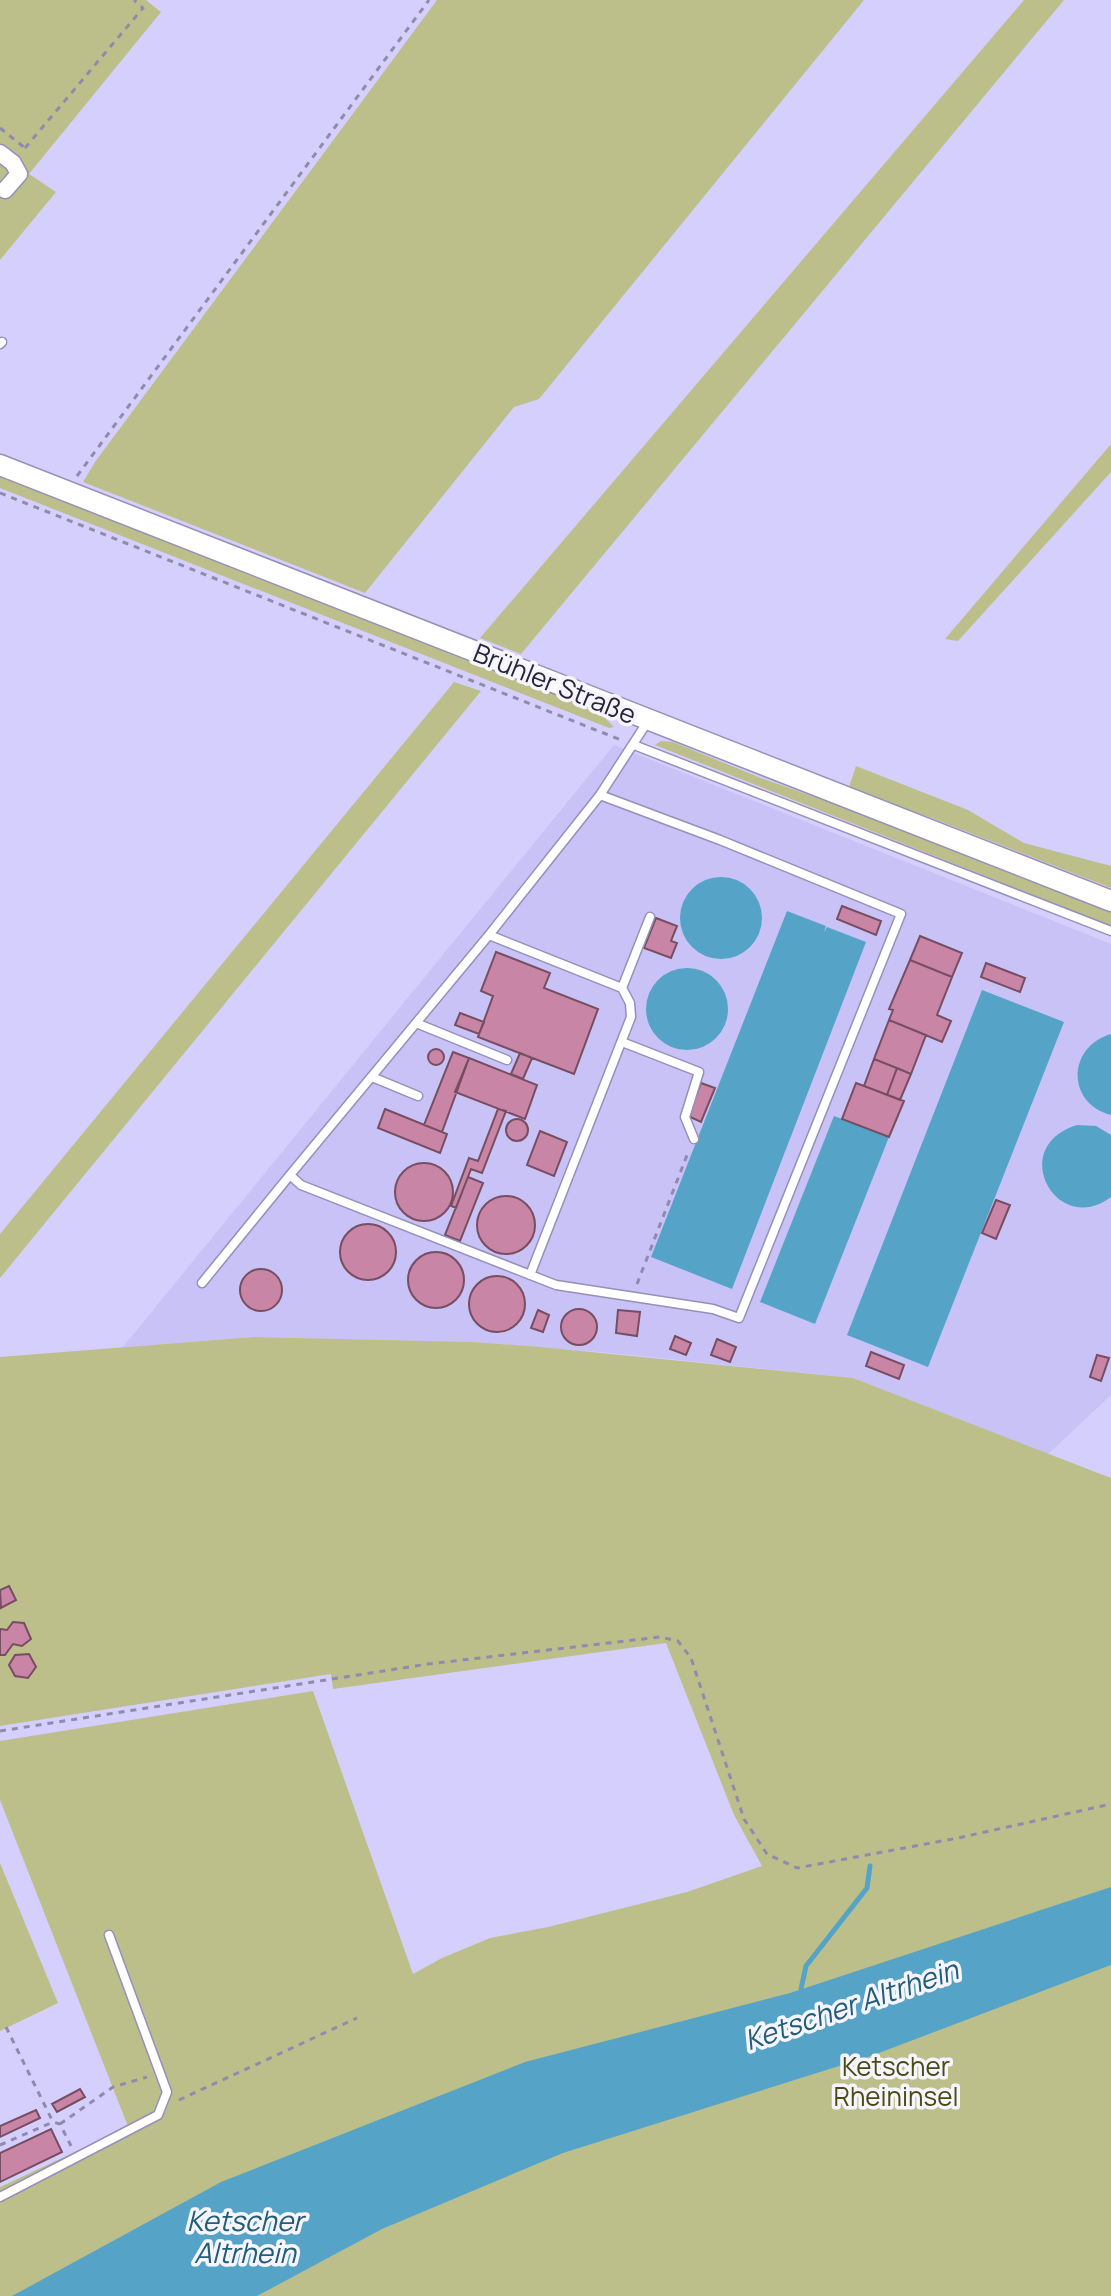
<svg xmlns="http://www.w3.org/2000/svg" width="1111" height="2296" viewBox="0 0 1111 2296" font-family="Manrope,sans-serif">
  <rect width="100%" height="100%" fill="#d4cffc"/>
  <path fill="#c8c2f6" d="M614 745 1111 944V1395L1047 1455 853 1378 612 1353 472 1342 253 1337 123 1347Z"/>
  <path fill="#bdbf8b" d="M0 0H146L161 12 29 174 56 192 0 260Z
    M437 0H864L539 399 514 407 365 593 83 482 95 462Z
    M1024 0H1064L521 654 480 638Z
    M1111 444V472L958 641 945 639Z
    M0 474 472 659 603 716 614 727 609 728 0 488Z
    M454 682 481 691 0 1278V1234Z
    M661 741 673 742 761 778 952 846 1111 908V926L655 745Z
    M856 766 968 810 1024 843 1111 866V888L932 818 848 790Z
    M253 1337 472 1342 541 1347 853 1378 1111 1478V2296H0V2187L81 2149 129 2129 0 1800V1741L313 1691 413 1974 442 1958 490 1938 548 1927 687 1892 762 1866 734 1815 666 1643 333 1689 331 1674 0 1726V1357Z
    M0 1863 58 2003 0 2031Z"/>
  <path fill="#55a4c8" d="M680 918a41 41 0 1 1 82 0a41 41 0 1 1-82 0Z
    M787 911 826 926 824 932 827 927 866 942 732 1289 651 1257Z
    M646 1009a41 41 0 1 1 82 0a41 41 0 1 1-82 0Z
    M982 990 1064 1022 928 1367 847 1335Z
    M1111 1034V1115C1066 1103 1067 1047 1111 1034Z
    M834 1116 889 1137 815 1324 760 1302Z
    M1077 1125 1096 1126 1111 1135V1197C1057 1238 1006 1147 1077 1125Z
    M1111 1887V1965L871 2056 563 2153 382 2229 257 2296H12L221 2182 525 2062 790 1993Z"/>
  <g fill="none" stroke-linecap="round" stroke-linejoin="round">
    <path stroke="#55a4c8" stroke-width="5" d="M801 1989 806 1966 867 1888 870 1866"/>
  </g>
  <path fill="#c985a6" stroke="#764d61" stroke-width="2" d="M842 906 881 921 876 935 837 919Z
    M656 918 677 926 671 941 677 943 671 958 644 948Z
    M920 936 962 953 952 977 910 960Z
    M496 952 550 973 544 988 598 1009 574 1074 478 1037 493 996 481 991Z
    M910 960 952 977 937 1015 951 1021 942 1042 889 1020 893 1010 889 1009Z
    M986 963 1025 978 1020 992 981 977Z
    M460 1013 484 1022 479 1034 455 1025Z
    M889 1020 926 1035 911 1074 874 1059Z
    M428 1057a8 8 0 1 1 16 0a8 8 0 1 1-16 0Z
    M453 1052 469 1058 442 1132 424 1125Z
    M520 1053 532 1058 523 1079 511 1074Z
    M469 1058 537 1085 525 1119 455 1092Z
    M874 1059 897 1068 887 1095 864 1086Z
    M897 1068 911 1074 900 1100 887 1095Z
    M701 1083 715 1088 701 1122 688 1116Z
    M856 1083 904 1101 889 1137 842 1119Z
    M385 1109 447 1134 440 1153 378 1128Z
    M498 1109 506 1111 482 1173 471 1169 456 1208 451 1206 469 1158 478 1161Z
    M506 1130a11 11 0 1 1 22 0a11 11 0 1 1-22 0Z
    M540 1131 567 1142 554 1176 527 1165Z
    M395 1192a29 29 0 1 1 58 0a29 29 0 1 1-58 0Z
    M468 1177 483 1183 460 1241 445 1235Z
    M477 1225a29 29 0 1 1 58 0a29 29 0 1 1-58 0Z
    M996 1200 1010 1205 996 1239 982 1233Z
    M340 1252a28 28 0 1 1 56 0a28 28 0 1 1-56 0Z
    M408 1280a28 28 0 1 1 56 0a28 28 0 1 1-56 0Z
    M240 1290a21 21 0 1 1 42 0a21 21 0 1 1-42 0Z
    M469 1304a28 28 0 1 1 56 0a28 28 0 1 1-56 0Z
    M561 1327a18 18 0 1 1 36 0a18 18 0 1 1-36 0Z
    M538 1310 549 1315 543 1332 531 1328Z
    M618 1310 640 1312 637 1336 616 1333Z
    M675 1336 691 1343 686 1355 670 1349Z
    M717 1339 736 1347 730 1362 711 1355Z
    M871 1352 904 1365 899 1379 866 1366Z
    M1097 1355 1109 1358 1101 1381 1090 1377Z
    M9 1586 16 1600 1 1608 0 1590Z
    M13 1622 24 1623 31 1639 22 1646 13 1644 5 1655H0V1629L7 1630Z
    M29 1654 36 1667 28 1678 15 1676 9 1665 15 1655Z
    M80 2089 85 2097 57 2112 52 2104Z
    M36 2110 40 2118 0 2137V2126Z
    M51 2129 62 2152 0 2182V2153Z"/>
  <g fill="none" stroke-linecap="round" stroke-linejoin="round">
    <defs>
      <path id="service" d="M0 344 2 342
        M634 745 1111 931
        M600 795 720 840 901 914 739 1318 713 1309 556 1285 301 1185 290 1175 489 935 600 795 648 721
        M489 935 622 988 630 1003 631 1017 530 1275
        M622 988 650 917
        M416 1023 507 1060
        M622 1042 699 1072 685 1117 694 1139
        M372 1077 418 1096
        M202 1283 290 1175
        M0 2197 158 2115 167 2092 109 1935"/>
      <path id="minor" d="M0 153 13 163 19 174 5 190"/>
      <path id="tertiary" d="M0 465 1111 901"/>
    </defs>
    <use href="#service" stroke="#9590ba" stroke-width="11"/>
    <use href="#minor" stroke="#9590ba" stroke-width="19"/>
    <use href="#tertiary" stroke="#9590ba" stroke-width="23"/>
    <path stroke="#8f8bad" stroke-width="3" stroke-dasharray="6 6" stroke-linecap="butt" d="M0 128 25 148
      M25 148 143 8 134 0
      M77 476 429 0
      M0 493 621 740
      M637 1284 689 1150
      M0 1731 428 1664 660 1637 678 1641 691 1658 744 1819 767 1854 797 1868 958 1838 1111 1804
      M6 2027 53 2122
      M179 2100 357 2018
      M60 2124 113 2087 147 2077
      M0 2145 53 2122 60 2124 71 2146"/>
    <use href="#service" stroke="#fff" stroke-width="8"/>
    <use href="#minor" stroke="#fff" stroke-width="16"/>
    <use href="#tertiary" stroke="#fff" stroke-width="20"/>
  </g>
  <g text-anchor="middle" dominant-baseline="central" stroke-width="7" stroke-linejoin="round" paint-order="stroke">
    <g font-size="26" fill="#282637" stroke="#f6f5fe">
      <text transform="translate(555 683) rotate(22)">Brühler Straße</text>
    </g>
    <g font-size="26" fill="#4a4a13" stroke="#f6f5fe">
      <text x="896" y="2066">Ketscher<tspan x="896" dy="30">Rheininsel</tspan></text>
    </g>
    <g font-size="28" font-style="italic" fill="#215e78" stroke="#f6f5fe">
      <text transform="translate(851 2004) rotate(-19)">Ketscher Altrhein</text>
      <text x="245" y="2220">Ketscher<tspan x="245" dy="32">Altrhein</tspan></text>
    </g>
  </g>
</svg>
